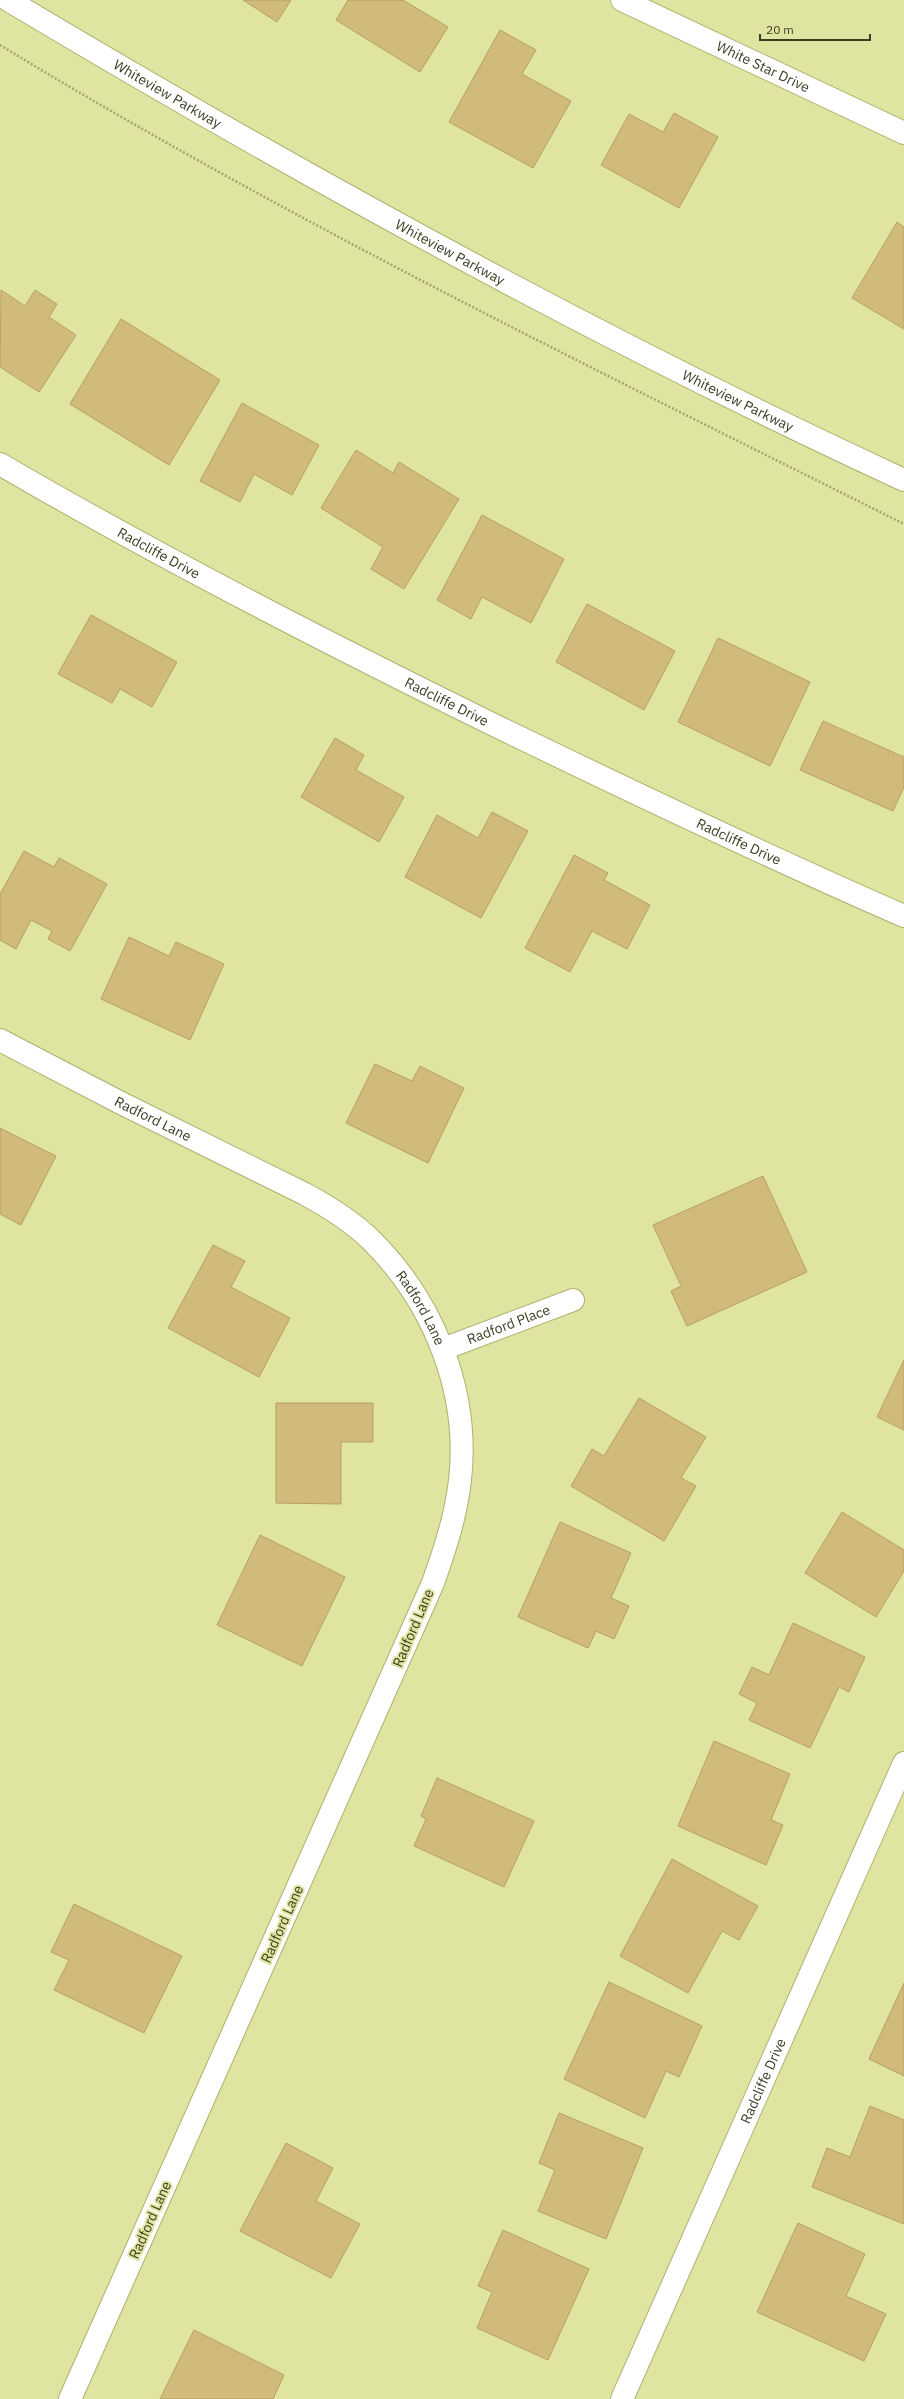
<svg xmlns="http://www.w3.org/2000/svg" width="904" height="2399" viewBox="0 0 904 2399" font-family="'IBM Plex Sans',sans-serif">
  <rect width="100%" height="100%" fill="#e0e4a1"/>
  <path fill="#d1bb7b" stroke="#b6a061" d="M243 0H291L277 22Z
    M348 0H403L448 27 420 72 336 20Z
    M500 30 536 50 522 74 571 101 533 168 449 122Z
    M674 113 718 137 679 208 601 165 629 114 663 132Z
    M897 222 904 227V329L852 298Z
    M1 290 25 306 35 290 57 304 49 317 76 335 39 392 0 367Z
    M121 319 220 380 169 465 70 404Z
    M242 403 319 445 292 495 254 474 240 502 200 481Z
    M356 450 393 473 399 462 459 499 404 589 371 569 383 547 321 508Z
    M482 515 564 559 531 623 482 597 471 619 437 600Z
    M587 604 675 651 644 710 556 662Z
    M91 615 177 662 152 707 120 689 112 703 58 674Z
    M718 638 810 682 770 766 678 722Z
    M823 721 904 757V787L893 811 800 770Z
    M335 738 364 755 356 770 404 797 379 842 301 797Z
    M492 812 528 831 481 918 405 877 437 815 478 838Z
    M24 851 54 867 59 858 107 884 70 951 48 939 52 931 31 920 16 949 0 940V894Z
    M574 855 608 873 604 880 650 905 627 949 592 931 570 972 525 948Z
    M129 937 169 956 176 942 224 964 190 1040 101 999Z
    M375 1064 412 1081 420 1066 464 1088 428 1163 346 1123Z
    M0 1128 56 1156 21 1225 0 1214Z
    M763 1176 807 1272 687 1326 671 1291 681 1286 653 1225Z
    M213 1245 245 1261 231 1287 290 1318 259 1377 168 1328Z
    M904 1360V1430L877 1417Z
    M639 1398 706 1437 681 1478 696 1486 664 1541 571 1486 592 1449 604 1456Z
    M276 1403H373V1442H341V1504L276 1503Z
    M842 1512 904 1550V1571L876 1617 805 1573Z
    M560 1522 631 1553 611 1598 629 1606 614 1639 596 1631 588 1648 518 1617Z
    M260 1535 345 1577 302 1666 217 1625Z
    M793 1623 865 1657 849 1692 839 1687 810 1748 749 1720 757 1703 739 1694 752 1667 769 1675Z
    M714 1741 790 1774 771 1820 783 1825 766 1865 678 1826Z
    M437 1778 534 1821 504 1887 414 1846 426 1819 421 1816Z
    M672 1859 758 1906 739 1940 722 1931 688 1993 620 1956Z
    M74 1904 182 1956 144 2033 54 1990 69 1960 51 1952Z
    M609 1982 702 2026 679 2077 666 2071 645 2118 564 2079Z
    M904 1983V2076L869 2059Z
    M870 2106 904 2120V2224L812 2187 827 2148 850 2157Z
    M559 2113 643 2148 606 2239 538 2211 555 2170 539 2163Z
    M286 2143 333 2168 316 2201 360 2224 331 2278 240 2231Z
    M798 2223 865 2254 846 2296 886 2314 864 2361 757 2312Z
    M503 2230 589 2269 548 2360 477 2328 492 2292 478 2286Z
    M194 2330 284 2375 273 2399H160Z"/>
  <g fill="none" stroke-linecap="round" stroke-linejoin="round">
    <defs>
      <g id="street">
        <path id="s1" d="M622 0 904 133"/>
        <path id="s2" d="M0 464C161 558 327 643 494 725 630 791 766 856 904 916"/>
        <path id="s3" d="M0 1040 121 1103 305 1194C329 1207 353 1222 372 1241 434 1303 470 1392 460 1480 456 1516 445 1549 433 1583L70 2399"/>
        <path id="s4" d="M443 1349 573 1300"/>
        <path id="s5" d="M622 2399 904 1763"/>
      </g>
      <g id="secondary">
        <path id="s6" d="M8 0C299 174 596 338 904 480"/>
      </g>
    </defs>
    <use href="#street" stroke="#adb06f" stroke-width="24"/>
    <use href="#secondary" stroke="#adb06f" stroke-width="24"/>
    <path stroke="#a1a470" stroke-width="2.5" stroke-dasharray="2 2" stroke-linecap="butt" d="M0 45C292 223 599 371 904 524"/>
    <use href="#street" stroke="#fff" stroke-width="22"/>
    <use href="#secondary" stroke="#fff" stroke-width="22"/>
  </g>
  <g text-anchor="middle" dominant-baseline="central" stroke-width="4" stroke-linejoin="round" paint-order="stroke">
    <g font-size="14" fill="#3c3d22" stroke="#e0e4a1">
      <text stroke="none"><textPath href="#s1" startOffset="156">White Star Drive</textPath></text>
      <text stroke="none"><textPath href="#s6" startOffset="185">Whiteview Parkway</textPath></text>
      <text stroke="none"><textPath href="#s6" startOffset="509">Whiteview Parkway</textPath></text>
      <text stroke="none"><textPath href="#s6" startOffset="833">Whiteview Parkway</textPath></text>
      <text stroke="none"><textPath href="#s2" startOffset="182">Radcliffe Drive</textPath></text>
      <text stroke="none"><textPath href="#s2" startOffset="506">Radcliffe Drive</textPath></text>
      <text stroke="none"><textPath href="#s2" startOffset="830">Radcliffe Drive</textPath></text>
      <text stroke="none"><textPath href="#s3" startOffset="172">Radford Lane</textPath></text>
      <text stroke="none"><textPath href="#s3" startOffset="507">Radford Lane</textPath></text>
      <text stroke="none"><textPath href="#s4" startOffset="70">Radford Place</textPath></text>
      <text transform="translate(413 1628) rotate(-67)">Radford Lane</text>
      <text transform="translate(282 1924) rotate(-66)">Radford Lane</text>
      <text stroke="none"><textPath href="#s5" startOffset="348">Radcliffe Drive</textPath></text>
      <text transform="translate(150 2220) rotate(-66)">Radford Lane</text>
    </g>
  </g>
  <path d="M760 34v6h110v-6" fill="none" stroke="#3c3d22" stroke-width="2"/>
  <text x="766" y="34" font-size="12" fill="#3c3d22" stroke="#e0e4a1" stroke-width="3" paint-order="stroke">20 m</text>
</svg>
